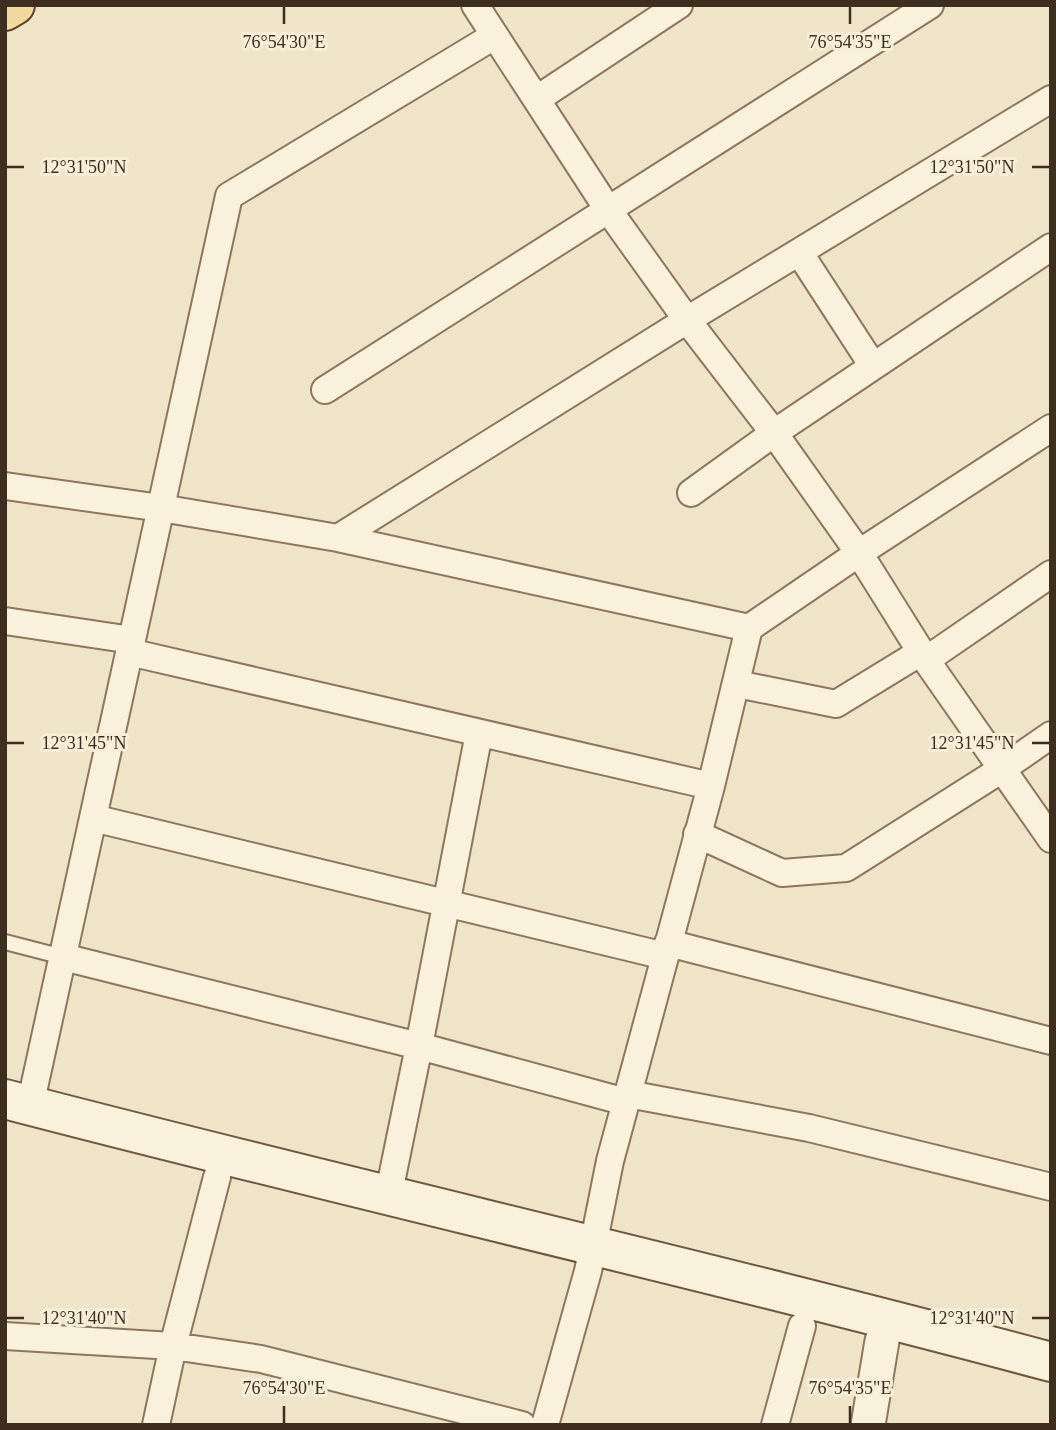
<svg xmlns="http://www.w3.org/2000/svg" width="1056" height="1430" viewBox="0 0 1056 1430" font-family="'Times New Roman',serif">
  <rect width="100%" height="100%" fill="#f0e4c8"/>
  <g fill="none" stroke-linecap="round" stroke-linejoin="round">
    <defs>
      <path id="service" d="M5 942 63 957"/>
      <path id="minor" d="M475 5 609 211 687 320 774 433 859 553 926 660 1051 839
        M537 99 679 5
        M799 252 873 366
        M325 390 930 5
        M5 486 161 508 338 538 749 628
        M691 493 774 433 1051 247
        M338 538 687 320 1051 99
        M5 621 132 640
        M129 652 711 786
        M926 660 1051 574
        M737 684 836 704 921 652
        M93 818 665 956
        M697 834 782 873 846 868 1002 769 1051 735
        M668 943 1051 1041
        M63 957 419 1046 626 1102
        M628 1094 809 1128 1051 1187
        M30 1106 229 196 494 36
        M388 1197 419 1046 479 733
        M5 1336 173 1346 261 1359 522 1425
        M156 1425 173 1346 217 1177
        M545 1425 588 1271 610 1161 711 786 749 628 859 553 1051 428
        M775 1425 802 1326"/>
      <path id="tertiary" d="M868 1425 882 1341"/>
      <path id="secondary" d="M5 1099C353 1190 704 1269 1051 1362"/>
      <path id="primary" d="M5 11 15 5"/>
    </defs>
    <use href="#service" stroke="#8d765c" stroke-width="18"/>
    <use href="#minor" stroke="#8d765c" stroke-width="30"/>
    <use href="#tertiary" stroke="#8d765c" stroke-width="37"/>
    <use href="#secondary" stroke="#6f573f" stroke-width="42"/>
    <use href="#primary" stroke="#5b4430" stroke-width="42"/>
    <use href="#service" stroke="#faf1dc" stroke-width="14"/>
    <use href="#minor" stroke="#faf1dc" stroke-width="26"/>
    <use href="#tertiary" stroke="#faf1dc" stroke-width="33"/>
    <use href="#secondary" stroke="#faf1dc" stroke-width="38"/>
    <use href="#primary" stroke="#f3d9a0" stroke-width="38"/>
  </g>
  <path fill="none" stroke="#3d2e20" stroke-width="2.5" d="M284 7V24M850 7V24M7 167H24M1032 167H1049M7 743H24M1032 743H1049M7 1318H24M1032 1318H1049M284 1406V1423M850 1406V1423"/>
  <g font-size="18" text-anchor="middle" fill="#3d2e20" stroke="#f7eed8" stroke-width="6" stroke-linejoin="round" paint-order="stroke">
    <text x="284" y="48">76°54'30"E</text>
    <text x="850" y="48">76°54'35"E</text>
    <text x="84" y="173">12°31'50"N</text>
    <text x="972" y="173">12°31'50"N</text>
    <text x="84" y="749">12°31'45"N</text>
    <text x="972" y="749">12°31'45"N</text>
    <text x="84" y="1324">12°31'40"N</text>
    <text x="972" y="1324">12°31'40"N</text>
    <text x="284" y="1394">76°54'30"E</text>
    <text x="850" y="1394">76°54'35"E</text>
  </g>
  <rect width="1056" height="1430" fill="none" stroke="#3d2e20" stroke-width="14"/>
</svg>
